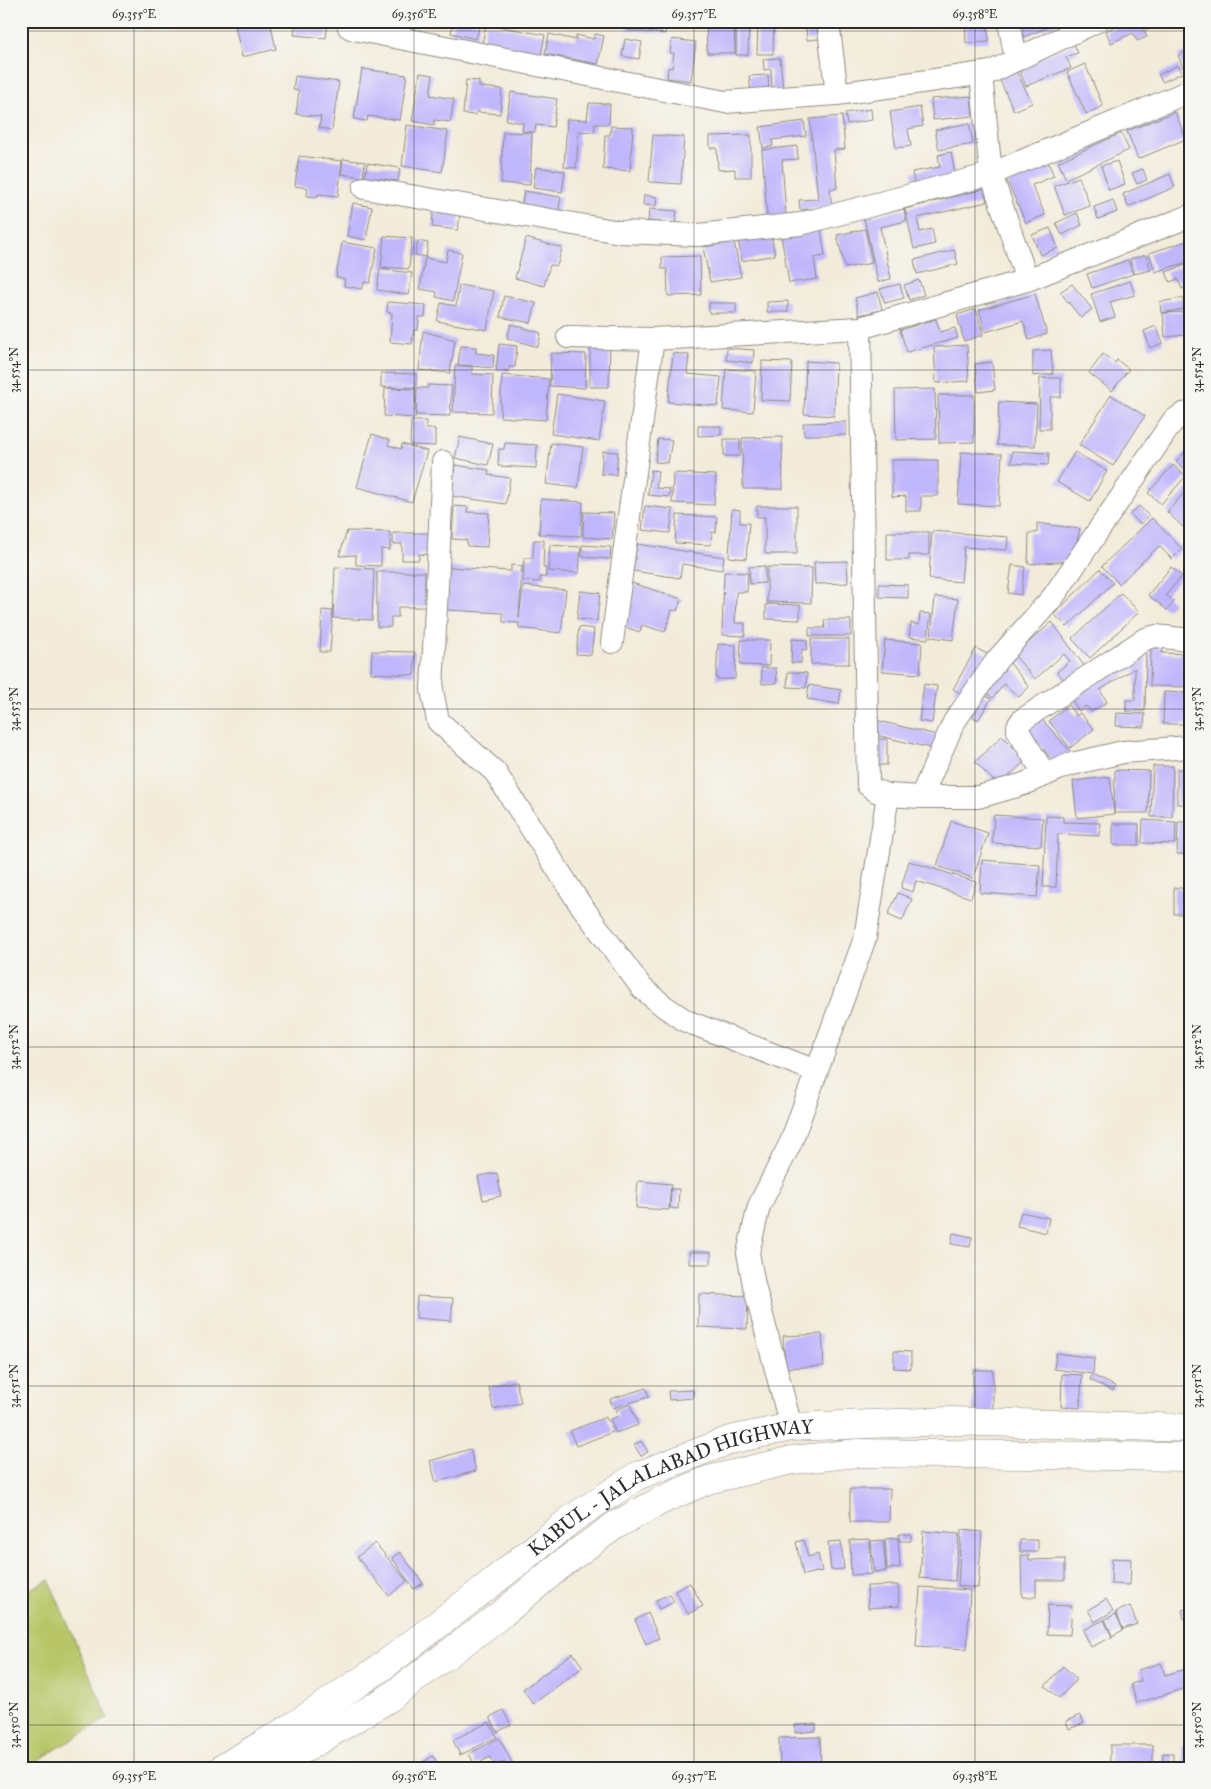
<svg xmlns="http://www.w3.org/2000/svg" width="1211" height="1789" viewBox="0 0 1211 1789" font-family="'IM FELL Great Primer',serif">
  <rect width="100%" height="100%" fill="#f6f6f2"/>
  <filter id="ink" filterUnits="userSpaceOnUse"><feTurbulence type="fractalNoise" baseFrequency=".02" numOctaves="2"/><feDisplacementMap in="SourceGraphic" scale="10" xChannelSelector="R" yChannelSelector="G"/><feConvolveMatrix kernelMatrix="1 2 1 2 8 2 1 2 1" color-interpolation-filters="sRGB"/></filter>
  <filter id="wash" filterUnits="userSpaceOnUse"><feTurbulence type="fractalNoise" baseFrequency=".0096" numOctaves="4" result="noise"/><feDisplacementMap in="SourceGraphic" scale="20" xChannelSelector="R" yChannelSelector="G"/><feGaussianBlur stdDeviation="1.12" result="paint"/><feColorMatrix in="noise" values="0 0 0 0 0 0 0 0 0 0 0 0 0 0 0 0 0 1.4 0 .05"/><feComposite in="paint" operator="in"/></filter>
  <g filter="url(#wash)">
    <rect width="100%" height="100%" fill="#f3ebd9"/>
    <path fill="#b8c668" stroke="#72784a" d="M49 1580 108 1718 25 1768H21V1593Z"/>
    <g id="blocks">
      <path fill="#c0b6fc" d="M253 21H270L276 49 242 57 235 26Z
        M296 21H328L326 38 294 35Z
        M454 21H466L480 24 476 39 451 33Z
        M628 21H667L665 34 627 30Z
        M706 21H734L735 53H707Z
        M736 21H749L748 55H736Z
        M758 21H774L773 54H757Z
        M774 21H802V26L775 28Z
        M805 21H819L820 39 807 40Z
        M965 21H987L989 42 966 43Z
        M989 21H998V24L989 25Z
        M1016 21H1063L1019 39Z
        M1127 21H1140L1147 37 1137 41 1133 33 1111 43 1106 31Z
        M1143 21H1167L1147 30Z
        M486 24 545 35 541 55 482 44Z
        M549 34 576 40V35L594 39 595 34 604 36 598 64 545 54Z
        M625 39 642 42 639 59 622 56Z
        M672 39 696 42 691 81 667 78 668 67 672 68 674 53H670Z
        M1074 44 1078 53 1066 57 1071 68 1026 86 1018 67Z
        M1190 50V68L1184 70 1178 55Z
        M780 58 783 89 772 90 771 69 764 70 763 59Z
        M1085 64 1103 106 1086 114 1067 72Z
        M1178 65 1182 73 1163 82 1158 75Z
        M1015 68 1032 103 1014 111 998 76Z
        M362 69 407 75 400 120 368 116 367 121 354 119Z
        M420 73 433 75 430 95 454 99 450 122 434 120V125L412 121Z
        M768 75 769 90 751 92 749 76Z
        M295 76 339 82 332 130 319 128 321 117 296 114 299 91 293 90Z
        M466 80 479 81V87L502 89 500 114 476 112V115L463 114Z
        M511 92 557 99 553 127 536 125 535 132 522 131 523 123 506 120Z
        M971 96 973 116 933 120 931 99Z
        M589 103 610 104 609 124H595L594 132 579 131 576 168 564 167 567 119 587 120Z
        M1190 105V120L1184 107Z
        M920 107 923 126 908 129 911 146 896 148 890 112Z
        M871 109 872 120 847 124 845 113Z
        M1175 112 1186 139 1138 159 1127 131Z
        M842 116 845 149 834 150 837 188 830 189 832 207 800 210 799 200 818 199 810 119Z
        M804 121 806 136 772 140 773 146 763 148 760 127Z
        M969 123 973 144 939 150 935 130Z
        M407 125 448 131 442 172 402 166Z
        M611 126 633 127 630 171 603 169 605 135H610Z
        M503 132 532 133 530 185 501 183Z
        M1121 133 1129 150 1066 179 1058 162Z
        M653 135 684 137 681 184 649 182Z
        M751 135V177H735V169L718 170 717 148H710V136Z
        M797 146 798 159 782 160 786 215 767 217 762 150Z
        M951 152 955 175 914 183 912 172 940 167 938 155Z
        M299 156 342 161 338 196 318 194 317 197 307 196 308 188 295 186Z
        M343 159 365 162 363 177 341 174Z
        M1047 160 1054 176 1032 185 1045 215 1026 223 1006 179Z
        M1117 161 1125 184 1109 190 1101 166Z
        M367 163 400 168 398 181 365 177Z
        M1190 166V178L1185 168Z
        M536 167 565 171 562 192 533 188Z
        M1143 169 1147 180 1137 184 1132 173Z
        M1170 174 1175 187 1128 207 1123 194Z
        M1079 177 1090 206 1065 215 1054 186Z
        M984 189 987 202 917 218 920 232 932 229 935 244 914 249 905 209Z
        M524 191 561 197 558 214 521 208Z
        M644 195 657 197 656 206 643 205Z
        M1113 200 1117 212 1098 219 1094 207Z
        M353 203 372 207 366 240 347 236Z
        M434 203 461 206 458 230 432 227Z
        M649 209 677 211 675 223 648 221Z
        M904 209 906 221 880 227 891 279 878 282 864 218Z
        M1077 213 1082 225 1062 235 1056 223Z
        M1050 228 1058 248 1040 255 1032 235Z
        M821 229 825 256 814 258 817 279 789 283 781 235Z
        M865 229 872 263 845 268 837 235Z
        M771 234 775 255 742 261 738 240Z
        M384 236 412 238 409 269 381 267Z
        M526 238 562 248 557 266 550 265 544 286 515 278Z
        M1190 240V261L1155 272 1149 253Z
        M418 241 428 243 426 257 415 255Z
        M342 242 377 248 370 283 364 282 362 289 344 286 345 279 336 277Z
        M734 242 741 277 710 282 703 247Z
        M448 250 462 253 453 301 436 297 437 292 420 289 425 258 446 262Z
        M954 250 958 264 917 274 914 260Z
        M1146 255 1151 270 1134 274 1130 259Z
        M700 256 701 295 668 296 667 269H662V257Z
        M1128 260 1133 274 1092 288 1087 274Z
        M1190 263V286L1182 289 1178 279 1170 282 1166 272Z
        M380 269 412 273 409 295 377 290Z
        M919 280 924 295 909 300 904 285Z
        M1130 281 1135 295 1110 302 1115 317 1100 322 1091 294Z
        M900 284 904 298 885 303 880 289Z
        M1072 284 1092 309 1081 318 1060 292Z
        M459 285 494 291 487 330 437 321 441 303 456 306Z
        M878 292 882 310 859 315 855 298Z
        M1035 294 1047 334 1029 340 1023 321 985 332 979 310Z
        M504 296 536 303 531 323 500 317Z
        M1183 298 1184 309 1161 313 1160 302Z
        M788 301V312H767V302Z
        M388 302 426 305 425 317H419L418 330H414L412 344 390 342 392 313 387 312Z
        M709 303H736V313H709Z
        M976 309 983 335 964 341 957 315Z
        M1183 312 1186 335 1165 337 1163 313Z
        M936 319 940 332 955 328 958 338 907 352 900 330Z
        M511 324 541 333 538 347 507 338Z
        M1156 326 1163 343 1150 348 1144 331Z
        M423 331 455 340 450 373 419 370Z
        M590 340H610L609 387H590Z
        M499 344 517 346 515 367H509V371L496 370Z
        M967 345 969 381 936 383 934 347Z
        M460 346 476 347V353L494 355 493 368 458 365Z
        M727 348 754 350 753 363 726 360Z
        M1051 350 1053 374 1033 376V351Z
        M551 353 586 354 585 388 550 386Z
        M673 353 689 355 687 374 721 377 718 406 668 402Z
        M1103 354 1115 363 1117 360 1129 369 1112 391 1089 373Z
        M762 361 792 362 790 401 761 400Z
        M806 361 836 363 834 416 804 414Z
        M992 362 995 390 978 392 975 364Z
        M455 366H472V374L493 375 492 413 453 412Z
        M726 369 756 371 753 412 723 410Z
        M381 373 416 374V388L381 387Z
        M502 375 549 379 546 420 500 417Z
        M1040 378H1061V397H1050V429H1039Z
        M428 385 452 386 450 416 416 415 417 388H428Z
        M385 388 416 389 415 418 384 416Z
        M935 389 936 439 896 440 895 390Z
        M557 394 605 401 599 441 551 434Z
        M938 395H974V442L939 443Z
        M1111 395 1145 416 1113 466 1079 445Z
        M999 402 1037 404 1035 446 997 445Z
        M411 421H426V429H435V446L410 445Z
        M846 422V435H804L803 423Z
        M698 426H721V435L698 436Z
        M372 434 390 440 388 445 401 449 402 444 427 451 412 502 357 487Z
        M460 437 493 444 488 465 455 458Z
        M782 437 783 489H743L742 438Z
        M658 439 672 440 668 463 655 462Z
        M724 439H740V456H724Z
        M505 443 537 445 536 468 498 466 499 449H504Z
        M551 443 583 447 578 488 546 484Z
        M1190 446V467L1187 471 1176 462Z
        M603 451 618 452 616 475 601 474Z
        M1012 451 1049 453 1048 465 1011 463Z
        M961 452 1002 454 999 506 958 504Z
        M1075 452 1107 471 1090 501 1057 482Z
        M892 460H938V496H921V511H906V496L892 497Z
        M455 465 489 470 488 475 510 478 506 504 451 496Z
        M1173 465 1186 476 1161 504 1148 493Z
        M651 470 658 471 656 488 670 489 669 497 648 495Z
        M673 473 716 475 714 505 672 503Z
        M1190 486V521L1184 528 1167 512Z
        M541 499 583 502 581 536 539 534Z
        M454 506 468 507 467 512 489 513 487 547 467 546V540L452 539Z
        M645 506 673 509 670 533 642 530Z
        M757 506H797V554H765V517H757Z
        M1139 506 1149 516 1140 524 1130 514Z
        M732 509 740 510V523H749L746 559 729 557Z
        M584 512 614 513 612 539 583 537Z
        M677 515 717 517 716 532H712L711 545 675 543Z
        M1152 518 1182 549 1172 559 1159 546 1119 584 1102 566Z
        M1037 523 1080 529 1072 561 1028 564 1029 533H1037Z
        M347 531 390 532V550L381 549V566L356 565V555L339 556Z
        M932 531 1008 537 1007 550 964 547 961 582 929 579Z
        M887 532H929V555H909V560H887Z
        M393 533H429V555L419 554V560H402V544H393Z
        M534 540H544L543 568H546V577H540V582L523 581 524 558H533Z
        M637 544 724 557 722 570 682 564 680 578 633 571Z
        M550 545 581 547 579 573 548 571Z
        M582 545 611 547 610 559 582 557Z
        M847 561 848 583 815 584 814 562Z
        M511 565 522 566 519 618 523 586 566 590 561 633 519 628V623L503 622V613L447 610 449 567 511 571Z
        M1012 565 1025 567 1021 595 1008 593Z
        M765 566V583L750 584 749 567Z
        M335 567 374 569 372 620 333 618Z
        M767 567 812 568 811 603 767 602Z
        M1171 567 1182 576 1166 595 1174 602 1167 610 1148 595Z
        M1100 569 1113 583 1067 627 1054 614Z
        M377 572H425V607H398V617H391V627H377Z
        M724 572 748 573 747 592H736L735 623H745V636L722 635Z
        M632 583 682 599 677 611 672 610 665 632 642 625 640 632 619 625Z
        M879 584 908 585V598L879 597Z
        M580 591 600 593 597 621 577 619Z
        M1121 593 1139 612 1090 658 1072 639Z
        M935 597 958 599 953 640 931 637Z
        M766 604 800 605V620L766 619Z
        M322 610 333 611 330 652H320Z
        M920 613 931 614 928 639 909 637 911 623 919 625Z
        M824 620H851V636H809V628H825Z
        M1052 622 1085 667 1067 683 1057 672 1070 661 1064 654 1035 679 1014 655Z
        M579 627 594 629 591 655 576 654Z
        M792 639 807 640V650L802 649 801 663H791Z
        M811 639H849V664H811Z
        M741 640H770L769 666 740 665Z
        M885 640 922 643 920 674 882 671Z
        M718 644 736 645 735 679H716Z
        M1146 647 1145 711H1126V700H1135V668L1100 690 1107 702 1091 712 1086 706 1079 711 1070 697Z
        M976 648 987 654 964 695 953 689Z
        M1151 648H1163L1162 653 1190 654 1189 687 1150 686Z
        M372 651 415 652 414 675 371 673Z
        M1007 659 1029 687 1019 697 1004 684 993 698 982 689Z
        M761 668H776L777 683 762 684Z
        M788 672 807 673 806 688 787 687Z
        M924 684 937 686 932 723 919 721Z
        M809 685 841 690 839 704 807 699Z
        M979 692 991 699 978 720 967 713Z
        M1164 692 1190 693V724H1163Z
        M1068 705 1076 716 1080 713 1094 729 1070 748 1049 721Z
        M1117 713 1145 714 1144 727 1116 726Z
        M1039 716 1070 751 1056 764 1025 729Z
        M875 720 941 736 934 749 876 735Z
        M1002 736 1026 760 999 786 975 762Z
        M874 739H887V765H873Z
        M1153 766H1173L1172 817H1151Z
        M1177 769H1190V804H1177Z
        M1115 770 1149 771 1148 813H1114Z
        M1110 777 1114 814 1077 818 1073 781Z
        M994 815 1043 818 1041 846 992 843Z
        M1046 816 1063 817V822L1100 823 1099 836 1058 834 1056 887H1043Z
        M1143 820 1176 822 1175 844 1142 843Z
        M951 821 988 833 973 878 937 866Z
        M1178 822H1190V854H1177Z
        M1113 824H1139V845H1113Z
        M982 860 1040 865 1037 897 980 893Z
        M909 861 976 882 971 898 916 881 913 892 901 888Z
        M1174 888H1190V914H1174Z
        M898 893 912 899 902 921 888 915Z
        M497 1173 501 1196 483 1200 478 1176Z
        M638 1181 671 1184 669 1210 636 1208Z
        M671 1189H679L678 1209 670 1208Z
        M1021 1212 1049 1218 1046 1233 1017 1226Z
        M953 1233 972 1237 970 1247 951 1244Z
        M689 1252H711V1264H689Z
        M699 1294 748 1296 747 1329 698 1327Z
        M417 1296 453 1298 451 1321 416 1318Z
        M822 1334 824 1366 785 1368 783 1336Z
        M894 1351 911 1352V1369L894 1368Z
        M1056 1353 1094 1358 1093 1374 1054 1369Z
        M973 1370H993V1413L973 1412Z
        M1062 1374 1082 1375 1080 1408 1061 1407Z
        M1092 1375 1115 1386 1113 1391 1090 1380Z
        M516 1381 521 1403 493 1409 489 1387Z
        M646 1388 649 1397 613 1408 610 1399Z
        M693 1390V1398L669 1400 668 1391Z
        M630 1404 638 1425 616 1433 610 1419 618 1416 616 1410Z
        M606 1417 613 1432 576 1446 570 1431Z
        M641 1441 648 1452 641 1456 634 1445Z
        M470 1449 476 1471 436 1482 430 1461Z
        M850 1489H890L889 1522H850Z
        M961 1530 982 1532 978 1588 958 1586Z
        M923 1531 959 1534 955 1581 920 1578Z
        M899 1534H911V1541H899Z
        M898 1538 900 1568 887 1569 885 1539Z
        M870 1539 871 1574 851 1575 850 1540Z
        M804 1540 808 1557 818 1554 822 1571 803 1575 796 1542Z
        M883 1540 886 1571 874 1572 871 1541Z
        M1020 1540H1038V1552H1020Z
        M841 1541 844 1569 831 1570 828 1542Z
        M375 1543 407 1581 389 1596 357 1557Z
        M400 1552 423 1583 414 1589 392 1558Z
        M1021 1555H1029V1560L1065 1559V1580H1036V1597H1022Z
        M1112 1558 1131 1559 1130 1585 1111 1584Z
        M690 1583 703 1606 688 1614 675 1591Z
        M898 1585 899 1606 868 1608 867 1586Z
        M920 1587 970 1590 967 1649 916 1646Z
        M670 1594 674 1602 659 1609 656 1600Z
        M1106 1599 1113 1611 1095 1622 1088 1610Z
        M1048 1605 1072 1606 1070 1635 1047 1634Z
        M1130 1606 1137 1624 1123 1629 1116 1612Z
        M1190 1608V1617L1184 1619 1182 1610Z
        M648 1613 659 1638 646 1644 635 1620Z
        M1116 1614 1123 1630 1112 1636 1105 1619Z
        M1104 1620 1112 1637 1091 1647 1083 1630Z
        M573 1653 583 1667 533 1704 523 1689Z
        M1161 1663 1165 1675 1186 1669 1190 1687 1137 1703 1131 1684 1141 1681 1138 1670Z
        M1063 1666 1077 1679 1059 1698 1045 1686Z
        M503 1710 511 1725 497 1732 490 1717Z
        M1080 1715 1084 1723 1069 1729 1066 1721Z
        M489 1722 497 1737 460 1755 453 1740Z
        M816 1724V1731L795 1733V1725Z
        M820 1737 821 1768H780L779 1738Z
        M499 1738 515 1768H507L504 1762 495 1766 490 1757 475 1765 469 1754Z
        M1110 1745H1153V1768H1110Z
        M1190 1745V1768H1184L1182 1746Z
        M1163 1753 1173 1754V1768H1162Z
        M433 1756 440 1768H413Z"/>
    </g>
  </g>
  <g filter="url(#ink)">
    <use href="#blocks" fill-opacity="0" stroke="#8f8b82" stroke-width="1"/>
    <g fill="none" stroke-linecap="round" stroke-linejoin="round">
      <defs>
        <path id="minor" d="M347 21 349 27 354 29 725 102 837 94 991 72 1097 21
          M828 21 837 94
          M1009 21 1016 60
          M981 74 991 174 1027 280
          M364 188 620 232 698 235 800 224 991 174 1190 91
          M860 328 868 785 876 791 888 795 921 797H978L1024 784 1068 765 1123 752 1190 747
          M568 337 653 339 860 328 1027 280 1190 216
          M443 462 432 690 438 721 495 772 578 901 642 988 665 1007 686 1021 816 1071
          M612 642 653 339
          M1045 775 1018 731V726L1022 720 1145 639 1156 636 1190 640
          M921 797 954 722 997 660 1053 597 1173 421 1183 414 1190 413
          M791 1427 754 1285 748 1253 759 1206 791 1142 865 938 888 795"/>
        <g id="trunk">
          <path id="s1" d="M223 1768 295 1725 379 1669 470 1600 573 1518 637 1476 730 1440 791 1427 950 1421 1190 1428"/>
          <path d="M272 1768 389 1698 503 1613 563 1563 614 1526 662 1500 708 1480 792 1460 858 1453 1190 1457"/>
        </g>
      </defs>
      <use href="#minor" stroke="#8f8b82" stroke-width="24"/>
      <use href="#trunk" stroke="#8f8b82" stroke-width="29"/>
      <use href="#minor" stroke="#fff" stroke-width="22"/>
      <use href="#trunk" stroke="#fff" stroke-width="28"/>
    </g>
  </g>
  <path fill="none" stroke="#2b2b2b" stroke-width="1" stroke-opacity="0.45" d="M134 21V1768M414 21V1768M694 21V1768M975 21V1768M21 31H1190M21 370H1190M21 709H1190M21 1047H1190M21 1386H1190M21 1725H1190"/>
  <g text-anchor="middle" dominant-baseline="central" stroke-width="4.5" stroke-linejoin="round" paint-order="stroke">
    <g font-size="20" fill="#2b2b2b" stroke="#f6f6f2">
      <text stroke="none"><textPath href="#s1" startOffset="534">KABUL - JALALABAD HIGHWAY</textPath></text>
    </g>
  </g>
  <rect width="1211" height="1789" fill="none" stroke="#f6f6f2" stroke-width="55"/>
  <rect x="28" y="28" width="1156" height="1734" fill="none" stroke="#2b2b2b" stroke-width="2"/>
  <g font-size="12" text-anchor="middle" fill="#2b2b2b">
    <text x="134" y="18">69.355°E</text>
    <text x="414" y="18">69.356°E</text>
    <text x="694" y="18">69.357°E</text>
    <text x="975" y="18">69.358°E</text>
    <text transform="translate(14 370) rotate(-90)" y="4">34.554°N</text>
    <text transform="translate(1197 370) rotate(-90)" y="4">34.554°N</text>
    <text transform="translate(14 709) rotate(-90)" y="4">34.553°N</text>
    <text transform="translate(1197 709) rotate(-90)" y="4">34.553°N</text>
    <text transform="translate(14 1047) rotate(-90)" y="4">34.552°N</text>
    <text transform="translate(1197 1047) rotate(-90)" y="4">34.552°N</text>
    <text transform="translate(14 1386) rotate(-90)" y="4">34.551°N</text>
    <text transform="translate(1197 1386) rotate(-90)" y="4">34.551°N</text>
    <text transform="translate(14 1725) rotate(-90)" y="4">34.550°N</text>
    <text transform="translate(1197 1725) rotate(-90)" y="4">34.550°N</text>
    <text x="134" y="1780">69.355°E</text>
    <text x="414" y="1780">69.356°E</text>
    <text x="694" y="1780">69.357°E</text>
    <text x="975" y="1780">69.358°E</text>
  </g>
</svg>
